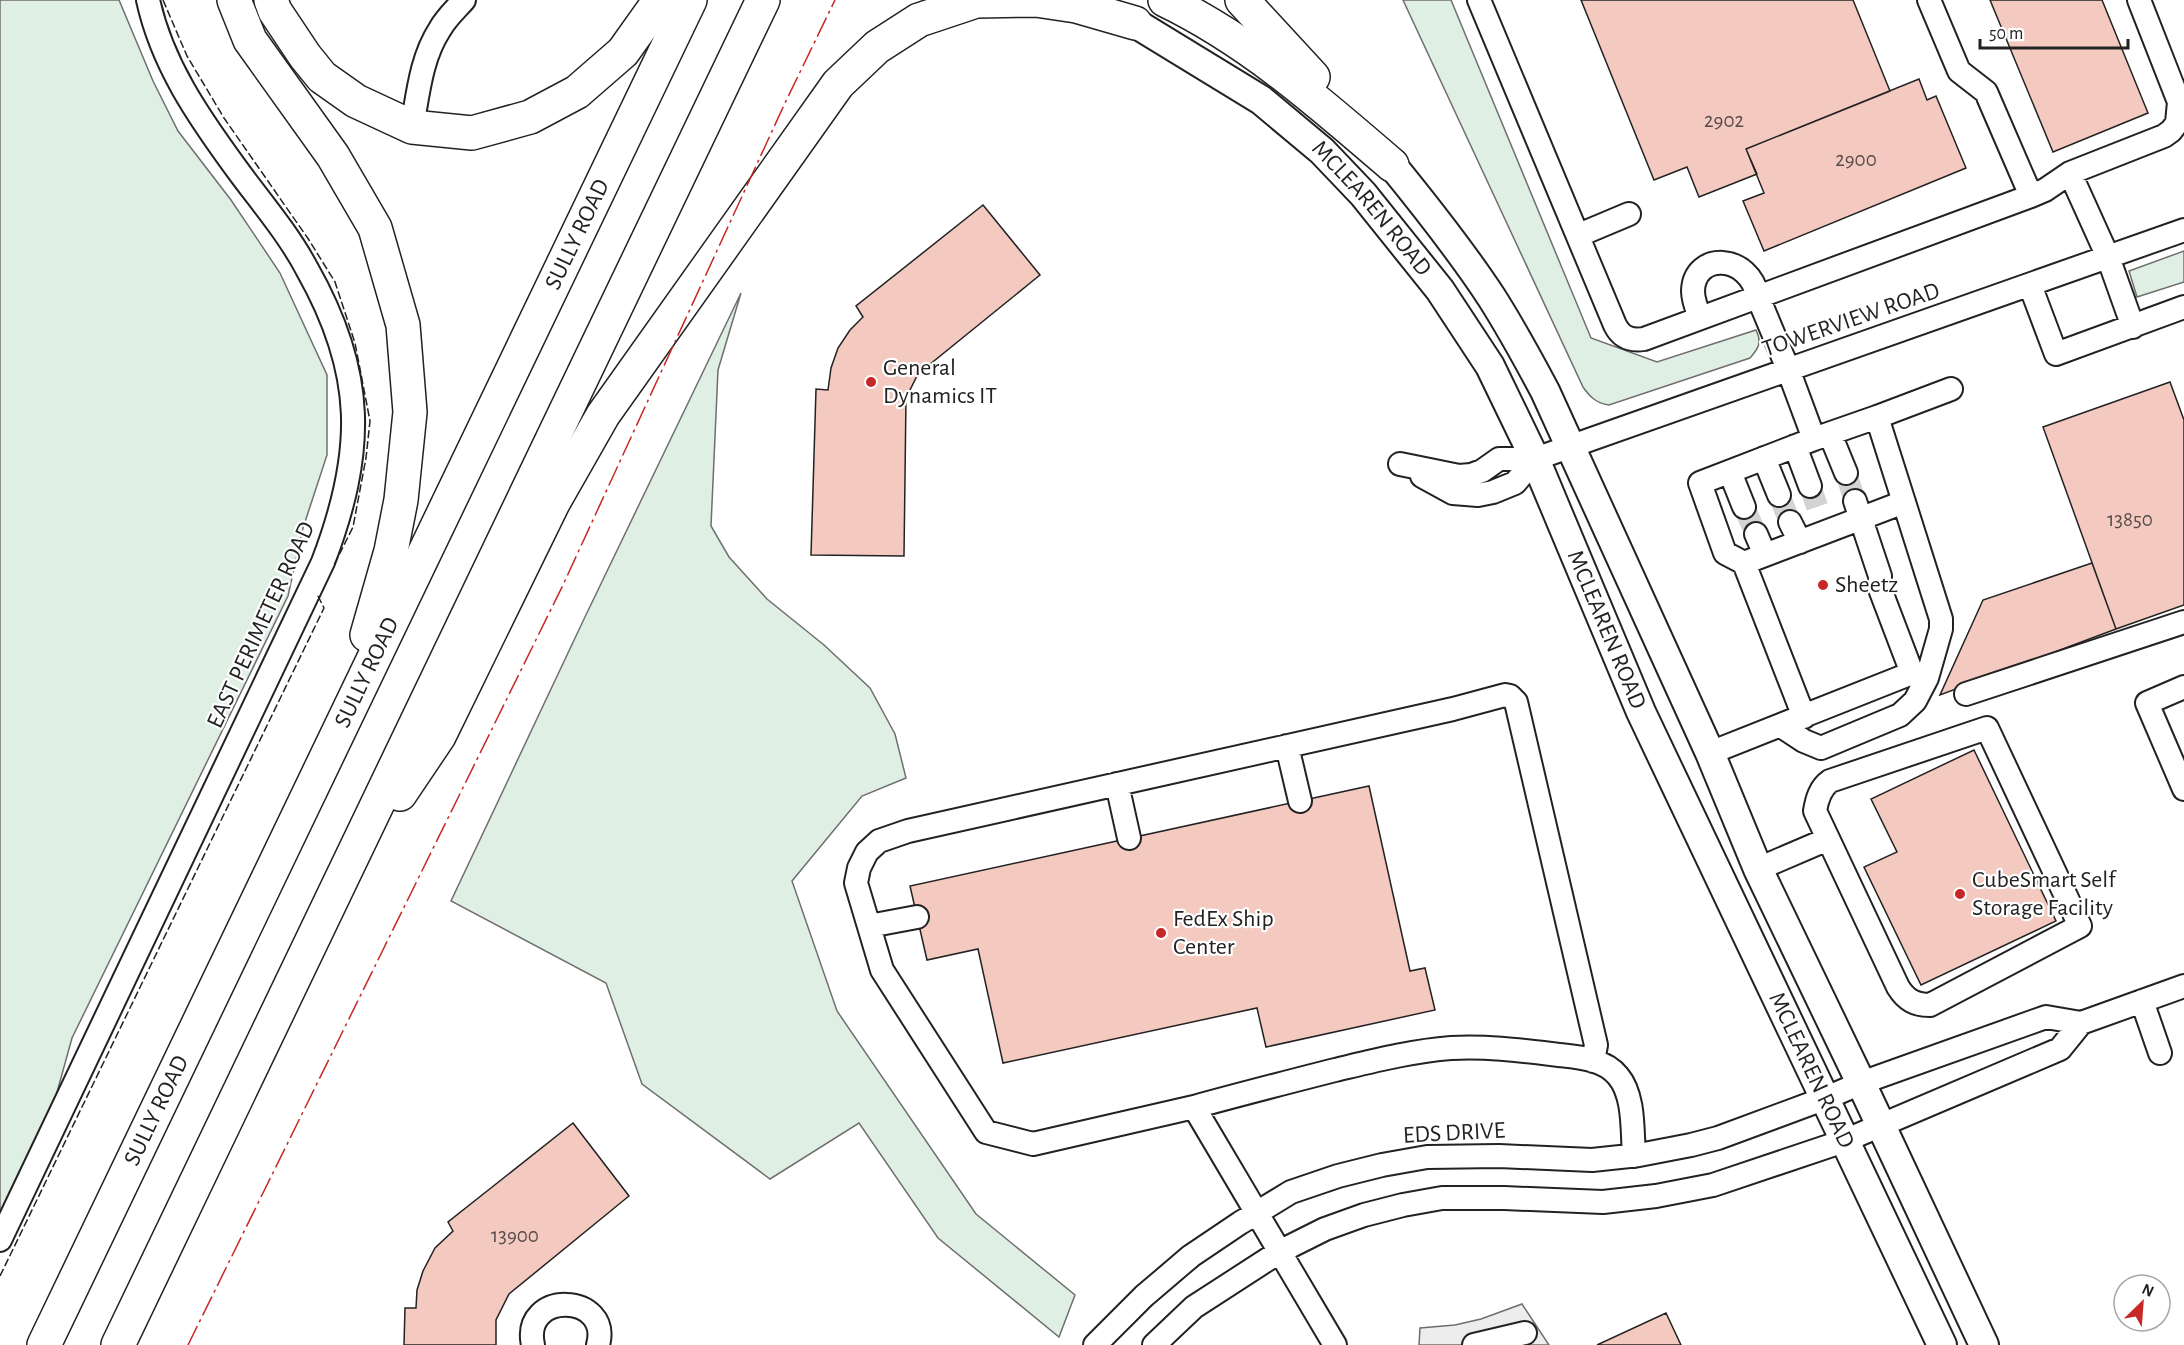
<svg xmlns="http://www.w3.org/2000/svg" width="2184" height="1345" viewBox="0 0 2184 1345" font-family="'Alegreya Sans',sans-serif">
  <rect width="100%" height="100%" fill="#fff"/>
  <path fill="#e0efe3" stroke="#6f6f6f" stroke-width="1.5" d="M0 0H119L153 81 178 131 231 200 280 273 327 375V455L303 528 288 596 72 1038 51 1114 0 1218Z
    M1403 0H1451L1591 338 1657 362 1756 330C1762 342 1759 348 1750 358L1609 405C1596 403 1590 397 1583 387Z
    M2184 251V282L2137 297 2129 271Z
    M741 293 718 370 711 526 729 557 767 599 824 645 870 688 895 734 906 778 862 796 792 881 837 1011 976 1214 1075 1295 1059 1337 938 1238 859 1123 770 1179 642 1084 606 983 451 901 584 619Z"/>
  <path fill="#ededed" stroke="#6f6f6f" stroke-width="1.5" d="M1522 1304 1549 1345H1419L1420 1328 1455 1325 1481 1319Z"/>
  <path fill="#f3c9c0" stroke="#222" stroke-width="1.5" d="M1581 0H1853L1890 91 1746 149 1757 174 1699 197 1687 167 1654 180Z
    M1990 0H2102L2148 113 2053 152Z
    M1919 79 1927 100 1936 96 1966 168 1764 251 1743 201 1764 193 1746 149Z
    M983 205 1040 275 918 374 906 398 904 556 811 555 816 389 828 390 831 368 838 348 850 330 863 317 856 306Z
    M2170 382 2184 420V605L2116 629 2043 427Z
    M2092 563 2116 629 1940 695 1983 600Z
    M1974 750 2056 921 1921 985 1864 867 1897 852 1871 799Z
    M1369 786 1410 971 1425 968 1435 1010 1266 1047 1257 1008 1003 1063 978 949 927 960 910 886Z
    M573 1123 629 1196 509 1294 496 1320V1345H404L405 1308H416L417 1290 423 1271 435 1248 453 1231 448 1222Z
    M1666 1313 1681 1345H1597Z"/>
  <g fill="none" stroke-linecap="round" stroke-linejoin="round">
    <path stroke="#d3d3d3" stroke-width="22" stroke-dasharray="22 11" stroke-linecap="butt" d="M1846 473 1855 501
      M1810 486 1819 512
      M1779 495 1790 522
      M1744 507 1756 534"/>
    <defs>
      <path id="minor" d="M1479 0 1615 325C1621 337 1630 341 1644 339L2031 196 1986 92 1959 71 1929 0
        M412 127C418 94 421 58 440 29 446 18 456 9 464 0
        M2070 173 2108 257 2133 327
        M2031 196 2045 190 2070 173 2164 136 2171 131 2177 123 2179 102 2139 0
        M1579 235 1629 214
        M2030 285 2056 354 2184 307
        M1700 318C1697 310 1693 300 1693 291 1694 252 1749 253 1758 297L1788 369 1814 439 1877 417 1941 619V629L1927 678 1912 673 1710 753
        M1877 417 1951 389
        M1830 434 1846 473
        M1795 446 1810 486
        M1764 458 1779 495
        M1400 464 1459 476 1471 475 1482 471 1499 459H1535L2184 230
        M1730 472 1744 507
        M1422 476 1453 493 1478 495 1493 492 1515 483 1535 459
        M1855 501 1880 576V589L1912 673
        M1790 522 1800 542
        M1756 534 1765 555
        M1744 563 1725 553 1700 483 1814 439
        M2184 687 2147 703 2184 789
        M1966 694 2184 622
        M1804 717 1744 563 1904 502
        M1781 726 1804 741 1821 748 1900 715 1915 701 1927 678
        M1987 728 2080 926 1930 1005C1915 1005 1906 1000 1898 987L1815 811C1817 799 1820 788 1830 781Z
        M1287 746 1300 801
        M1117 784 1129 838
        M1758 869 1828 839
        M869 926 917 917
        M2142 1001 2160 1053
        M2081 1023 2184 986
        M1194 1107 1033 1144 986 1132 882 970 856 883 859 868 867 852 879 841 908 831 1453 709 1505 695 1510 696 1516 702 1596 1045 1593 1061
        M0 1240 323 562C365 452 366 373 307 269 288 233 260 201 236 168 198 116 162 64 148 0
        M533 1345C521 1290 612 1293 598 1345
        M1095 1345 1144 1296 1191 1256 1240 1223 1291 1192 1338 1176 1382 1165 1427 1157 1499 1156 1592 1160 1639 1155 1691 1145 1718 1138 1826 1098 1861 1083 2046 1017 2081 1023 2060 1049 1844 1141 1713 1185 1656 1196 1603 1202 1504 1198H1442L1403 1205 1364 1215 1325 1229 1279 1252 1194 1307 1154 1345
        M1335 1345 1194 1107C1241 1094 1288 1082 1335 1070 1373 1061 1412 1051 1451 1048 1484 1046 1518 1050 1551 1054 1573 1057 1603 1057 1618 1076 1635 1096 1632 1132 1634 1156
        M1474 1345 1525 1333"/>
      <g id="major">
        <path id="s1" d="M1135 23 1261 100 1322 151 1363 194 1440 290 1490 366 1535 459 1641 712 1942 1345"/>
        <path d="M1392 165C1427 208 1462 252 1492 298 1511 328 1528 359 1545 391L1710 753 1758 869 1861 1083 1984 1345"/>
      </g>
      <g id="highway">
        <path d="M234 0 250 40 333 156 375 228 403 325 410 412 401 500 391 551 367 635"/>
        <path d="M271 0 275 11 305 56 322 77 356 101 412 127 472 133 530 117 577 92 623 52 660 0"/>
        <path d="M1165 0C1250 41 1321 104 1392 165"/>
        <path d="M1242 0 1313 77"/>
        <path d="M400 794 439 736 553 503 603 415 838 84 877 47 919 20 976 1 1036 0 1076 6 1135 23"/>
        <path id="s2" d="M44 1345 690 0"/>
        <path d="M118 1345 763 0"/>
      </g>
    </defs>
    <use href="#minor" stroke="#222" stroke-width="26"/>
    <use href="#major" stroke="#222" stroke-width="32"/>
    <use href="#highway" stroke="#222" stroke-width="36"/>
    <use href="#minor" stroke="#fff" stroke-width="22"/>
    <use href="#major" stroke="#fff" stroke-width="28"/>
    <use href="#highway" stroke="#fff" stroke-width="33"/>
    <path stroke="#222" stroke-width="1.5" stroke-dasharray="8 3" stroke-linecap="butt" d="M163 0 187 56 224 118 309 240 335 282 355 343 370 421 366 458 353 527 333 567
      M0 1276 324 608 318 596 319 594"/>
    <path stroke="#c62828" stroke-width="1.5" stroke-dasharray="21 4.5 3 4.5" stroke-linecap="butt" d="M188 1345 563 585 785 103 835 0"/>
  </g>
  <g fill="#c62828" stroke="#fff" stroke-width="2">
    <circle cx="871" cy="382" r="6"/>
    <circle cx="1823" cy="585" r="6"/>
    <circle cx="1960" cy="894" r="6"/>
    <circle cx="1161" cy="933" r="6"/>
  </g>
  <g text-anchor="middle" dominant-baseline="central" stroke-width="4.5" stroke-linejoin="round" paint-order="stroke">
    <g font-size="21" fill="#564c4a">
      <text x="1724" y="120">2902</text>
      <text x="1856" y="159">2900</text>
      <text x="2130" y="519">13850</text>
      <text x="515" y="1235">13900</text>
    </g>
    <g font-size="24" fill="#222" stroke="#fff">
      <text stroke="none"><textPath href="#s1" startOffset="303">MCLEAREN ROAD</textPath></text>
      <text stroke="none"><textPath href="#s2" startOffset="1232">SULLY ROAD</textPath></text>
      <text transform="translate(1851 320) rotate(-19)">TOWERVIEW ROAD</text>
      <text transform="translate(261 625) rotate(-65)">EAST PERIMETER ROAD</text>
      <text stroke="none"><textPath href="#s1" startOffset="789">MCLEAREN ROAD</textPath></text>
      <text stroke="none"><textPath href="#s2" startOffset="746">SULLY ROAD</textPath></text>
      <text stroke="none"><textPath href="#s1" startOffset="1275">MCLEAREN ROAD</textPath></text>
      <text stroke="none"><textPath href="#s2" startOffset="260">SULLY ROAD</textPath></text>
      <text transform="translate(1454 1133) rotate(-3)">EDS DRIVE</text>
    </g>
    <g font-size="24" fill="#222" stroke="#fff" text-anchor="start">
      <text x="883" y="368">General<tspan x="883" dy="28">Dynamics IT</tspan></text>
      <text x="1835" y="585">Sheetz</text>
      <text x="1972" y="880">CubeSmart Self<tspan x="1972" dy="28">Storage Facility</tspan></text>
      <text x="1173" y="919">FedEx Ship<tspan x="1173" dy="28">Center</tspan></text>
    </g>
  </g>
  <g transform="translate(2142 1303) rotate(25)"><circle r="28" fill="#ffffff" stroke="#a7a7a7" stroke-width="1.5"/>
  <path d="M0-4.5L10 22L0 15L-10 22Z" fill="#c62828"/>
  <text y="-9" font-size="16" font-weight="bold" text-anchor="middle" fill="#222222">N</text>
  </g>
  <path d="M1980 39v9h148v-9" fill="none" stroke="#222222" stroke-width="3"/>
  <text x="1989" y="39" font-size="18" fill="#222222" stroke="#ffffff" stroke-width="4.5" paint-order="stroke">50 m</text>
</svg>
